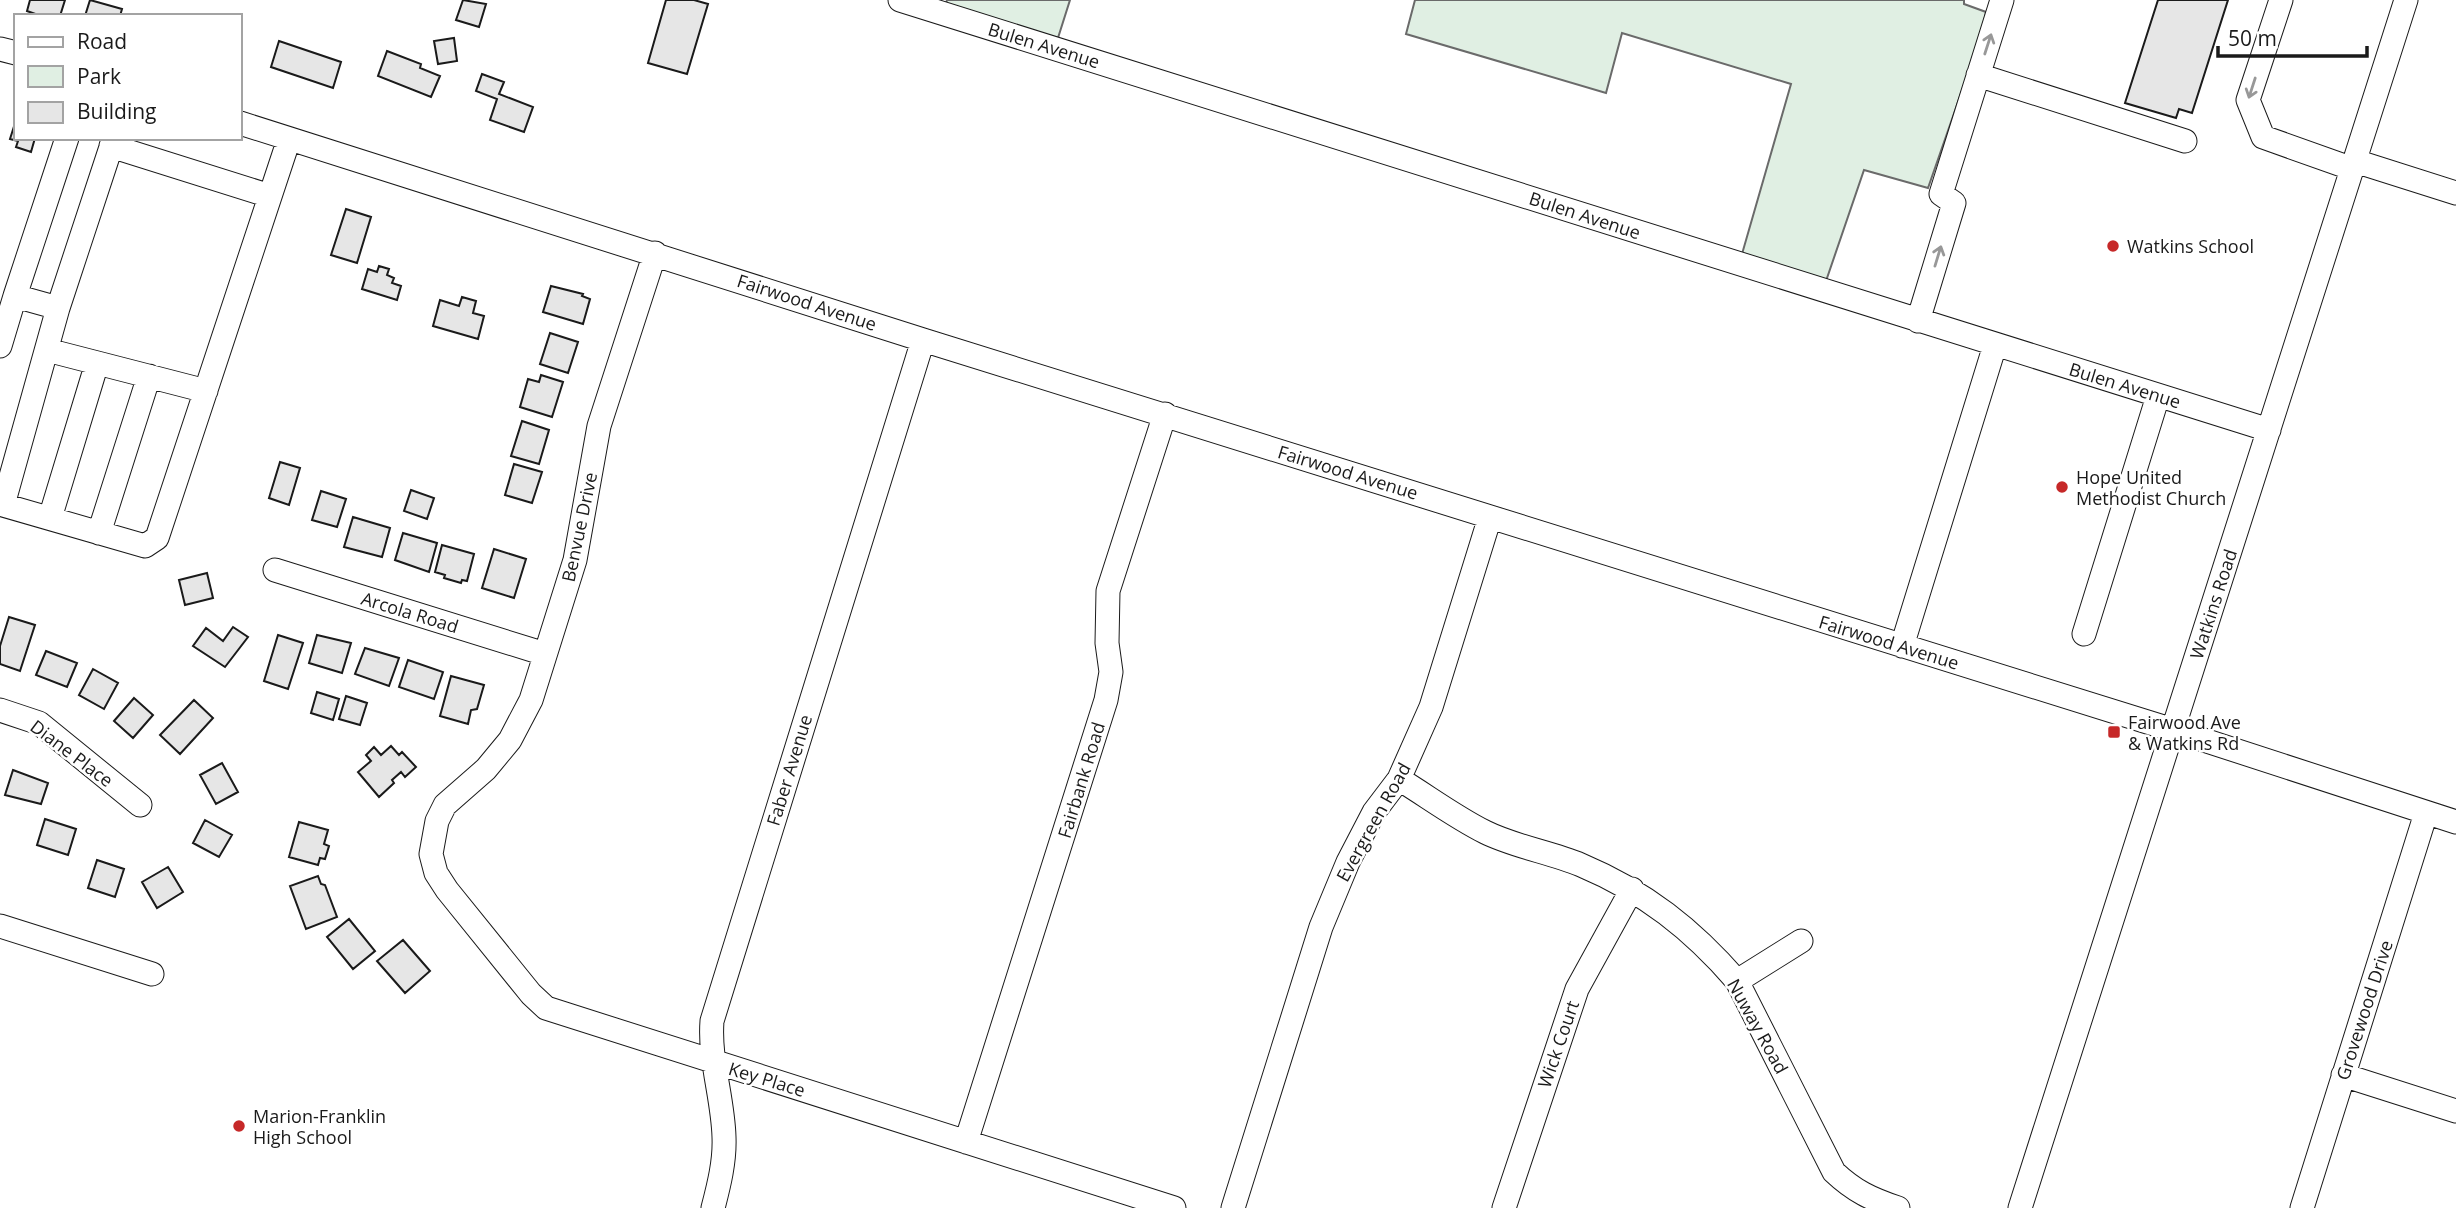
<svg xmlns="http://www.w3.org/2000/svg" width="2456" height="1208" viewBox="0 0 2456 1208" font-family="'Open Sans',sans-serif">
  <rect width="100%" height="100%" fill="#fff"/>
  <path fill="#e0efe3" stroke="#6a6a6a" stroke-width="2" d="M947 0H1070L1057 41 945 6Z
    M1415 0H1964V4L1986 12 1981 36 1928 188 1864 170 1826 281 1742 254 1791 84 1622 33 1606 93 1406 34Z"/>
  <path fill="#e6e6e6" stroke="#1a1a1a" stroke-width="2" d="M30 0H65L60 16H41L27 11Z
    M90 0 122 9 120 16H85Z
    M463 0 486 4 479 27 456 20Z
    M666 0H694L708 4 687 74 648 63Z
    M2158 0H2228L2192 113 2179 109 2176 118 2125 103Z
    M454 38 457 61 438 64 434 41Z
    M279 41 341 62 333 88 271 67Z
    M387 51 421 64 420 68 440 76 431 97 378 76Z
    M482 74 504 82 499 94 533 107 524 132 490 120 497 99 476 91Z
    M16 120V138H35L31 152 16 147 18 141 10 139Z
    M346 209 371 217 357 263 331 255Z
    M379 266 389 269 387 275 394 278 392 283 401 286 397 300 362 289 368 269 377 272Z
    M551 286 583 294 582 296 590 299 583 324 543 312Z
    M462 297 476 301 473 313 484 316 478 339 433 326 440 300 459 306Z
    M550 333 578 342 568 373 540 364Z
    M541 375 563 382 552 417 520 407 528 379 539 382Z
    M522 421 549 430 539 464 511 456Z
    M280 462 300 468 289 505 269 498Z
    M514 464 542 472 532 503 505 495Z
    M411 490 434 498 427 519 404 511Z
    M321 491 346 499 337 527 312 520Z
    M353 517 390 528 382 557 344 547Z
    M403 533 437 543 429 572 395 560Z
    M442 545 474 554 467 581 462 580 461 583 444 578 445 575 435 572Z
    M494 549 526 559 514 598 482 588Z
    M207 573 213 598 185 605 179 580Z
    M9 617 35 625 20 671 0 664V646Z
    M233 627 248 637 225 667 193 646 206 628 223 641Z
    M278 635 303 643 288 689 264 681Z
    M317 635 351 643 342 673 309 663Z
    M365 648 399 658 389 686 355 674Z
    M46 651 77 663 67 687 36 675Z
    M408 660 443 672 434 699 399 687Z
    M93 669 118 683 104 709 79 695Z
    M451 676 484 685 477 709 471 710 468 724 440 716Z
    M317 692 339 699 333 720 311 713Z
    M346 696 367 703 360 725 339 719Z
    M134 698 153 715 133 738 114 721Z
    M194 700 213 718 180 754 160 735Z
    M391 746 399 755 402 752 416 767 405 777 401 772 392 780 394 783 379 797 358 772 371 761 366 755 374 747 381 755Z
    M222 763 238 792 216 804 200 775Z
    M13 770 48 783 41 804 5 795Z
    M45 819 76 829 68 855 37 845Z
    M205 820 232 835 219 857 193 843Z
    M299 822 328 830 324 844 329 846 325 859 320 858 318 865 289 857Z
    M97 860 124 869 115 897 88 888Z
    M168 867 183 892 157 908 142 882Z
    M318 876 321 884 325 885 337 917 306 929 290 886Z
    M349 919 375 951 353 969 327 937Z
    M403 940 430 971 405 993 377 961Z"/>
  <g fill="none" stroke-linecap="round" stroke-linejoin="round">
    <defs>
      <path id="minor" d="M900 0 2269 430
        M2281 0 2248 100 2263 137 2353 169
        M0 49 16 53
        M1978 75 2185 141
        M240 123 923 340 2173 730 2456 822
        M114 138 58 308 3 505 145 546 157 538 289 139
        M111 146 270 196
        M2355 161 2456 193
        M655 253 599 426 575 560 531 700 510 740 486 769 445 805 437 821 431 854 436 873 447 890 531 994 546 1008 1174 1208
        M58 308 15 296 67 138
        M1918 321 1954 203 1941 194 2002 0
        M0 346 15 296
        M47 350 206 391
        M50 518 97 363
        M99 533 149 376
        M275 570 545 654
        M2084 634 2158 396
        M1902 646 1995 345
        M0 710 39 723 140 805
        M1399 779C1427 796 1455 817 1485 832 1515 847 1550 852 1581 865 1645 892 1692 929 1737 981L1834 1172C1854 1191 1871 1199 1898 1208
        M0 926 152 974
        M1737 981 1801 941
        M2343 1075 2456 1111
        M966 1142 1106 700 1111 672 1107 643 1108 591 1165 414
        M713 1208C719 1185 725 1161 724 1137 723 1098 709 1060 712 1021L923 340
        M1233 1208 1321 927 1348 862 1374 812 1399 779 1431 707 1490 517
        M1504 1208 1577 989 1632 889
        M2020 1208 2406 0
        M2302 1208 2426 813"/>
    </defs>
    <use href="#minor" stroke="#1a1a1a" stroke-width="25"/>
    <use href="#minor" stroke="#fff" stroke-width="23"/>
  </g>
  <defs><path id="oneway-shaft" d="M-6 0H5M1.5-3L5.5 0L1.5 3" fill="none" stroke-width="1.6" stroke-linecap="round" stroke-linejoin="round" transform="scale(1.75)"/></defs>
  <g stroke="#989898">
    <use href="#oneway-shaft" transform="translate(1988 44) rotate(-72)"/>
    <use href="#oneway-shaft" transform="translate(2252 88) rotate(108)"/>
    <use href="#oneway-shaft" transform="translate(1938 256) rotate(-73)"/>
  </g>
  <g fill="#c62828" stroke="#fff" stroke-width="2.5">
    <circle cx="2113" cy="246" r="7"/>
    <circle cx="2062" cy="487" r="7"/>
    <rect x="2107" y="725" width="14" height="14" rx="3.5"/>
    <circle cx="239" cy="1126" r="7"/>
  </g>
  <g text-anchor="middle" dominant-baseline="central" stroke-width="5" stroke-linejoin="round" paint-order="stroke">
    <g font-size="18" fill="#1a1a1a" stroke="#fff">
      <text transform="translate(1044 45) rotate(17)">Bulen Avenue</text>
      <text transform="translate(1585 215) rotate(18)">Bulen Avenue</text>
      <text transform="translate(807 302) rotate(18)">Fairwood Avenue</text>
      <text transform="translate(2125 385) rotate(17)">Bulen Avenue</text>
      <text transform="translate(1348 472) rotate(17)">Fairwood Avenue</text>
      <text transform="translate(579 527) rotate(-78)">Benvue Drive</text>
      <text transform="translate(2213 604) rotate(-72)">Watkins Road</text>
      <text transform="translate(410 612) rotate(17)">Arcola Road</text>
      <text transform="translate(1889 642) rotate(17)">Fairwood Avenue</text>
      <text transform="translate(72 753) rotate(37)">Diane Place</text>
      <text transform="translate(789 770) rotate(-73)">Faber Avenue</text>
      <text transform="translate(1081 780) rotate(-73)">Fairbank Road</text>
      <text transform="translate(1373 822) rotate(-61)">Evergreen Road</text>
      <text transform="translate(2364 1010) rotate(-72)">Grovewood Drive</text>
      <text transform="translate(1758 1026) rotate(61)">Nuway Road</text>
      <text transform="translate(1558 1044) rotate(-71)">Wick Court</text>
      <text transform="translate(767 1079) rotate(17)">Key Place</text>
    </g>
    <g font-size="18" fill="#1a1a1a" stroke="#fff" text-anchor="start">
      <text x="2127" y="246">Watkins School</text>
      <text x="2076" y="477">Hope United<tspan x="2076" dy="21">Methodist Church</tspan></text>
      <text x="2128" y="722">Fairwood Ave<tspan x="2128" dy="21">&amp; Watkins Rd</tspan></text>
      <text x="253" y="1116">Marion-Franklin<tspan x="253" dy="21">High School</tspan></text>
    </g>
  </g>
  <rect x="14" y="14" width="228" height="126" fill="#ffffff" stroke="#a3a3a3" stroke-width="2"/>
  <rect x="28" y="37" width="35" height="10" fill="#ffffff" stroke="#a3a3a3" stroke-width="2"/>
  <text x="77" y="49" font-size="21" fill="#1a1a1a">Road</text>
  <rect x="28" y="66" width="35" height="21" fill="#e0efe3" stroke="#a3a3a3" stroke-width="2"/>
  <text x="77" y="84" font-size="21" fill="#1a1a1a">Park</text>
  <rect x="28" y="102" width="35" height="21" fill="#e6e6e6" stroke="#a3a3a3" stroke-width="2"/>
  <text x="77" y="119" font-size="21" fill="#1a1a1a">Building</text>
  <path d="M2218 46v10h149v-10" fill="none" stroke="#1a1a1a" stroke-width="3.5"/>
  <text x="2228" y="46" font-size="21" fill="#1a1a1a" stroke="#ffffff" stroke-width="5" paint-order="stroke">50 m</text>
</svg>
